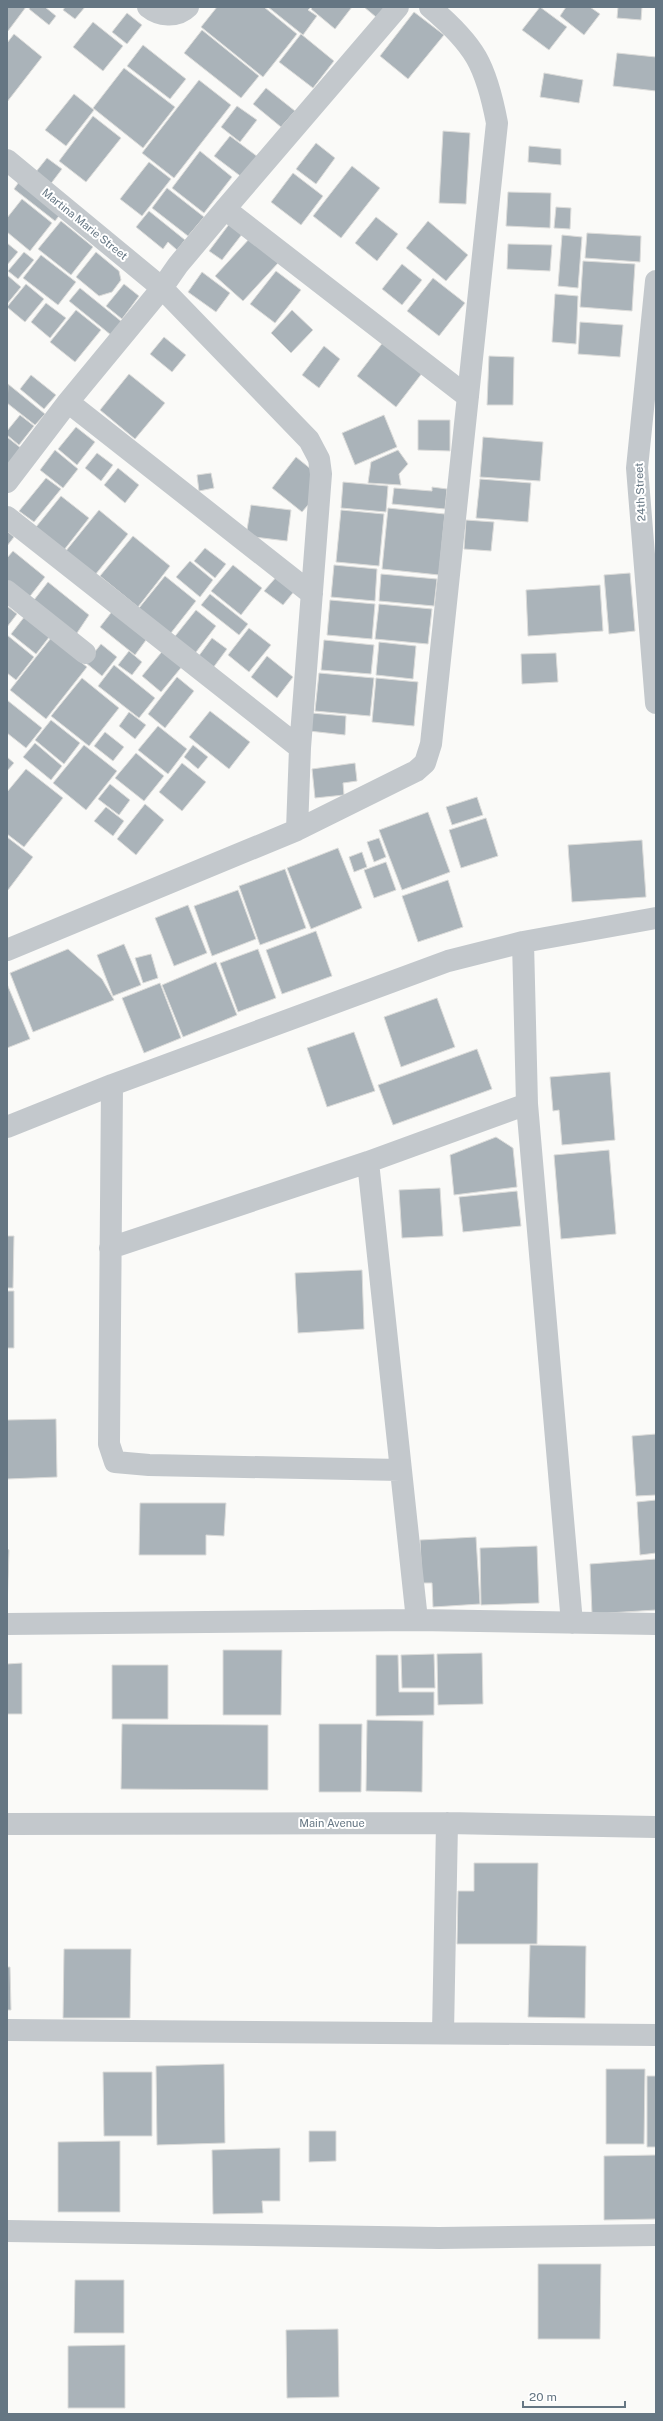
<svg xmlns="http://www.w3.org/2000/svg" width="663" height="2421" viewBox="0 0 663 2421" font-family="'Public Sans',sans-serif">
  <rect width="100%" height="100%" fill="#fafaf8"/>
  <path fill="#aab3b9" stroke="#dcdcda" d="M7 7H26L8 31H7Z
    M30 7H45L56 16 49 25 29 9Z
    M65 7H85L75 19 63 10Z
    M217 7H264L297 34 263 77 201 27Z
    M268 7H311L308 10 317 16 303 35Z
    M313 7H352L335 29 311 9Z
    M364 7H394L382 22Z
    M540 7 567 27 549 50 522 30Z
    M566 7H590L600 14 584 35 560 16Z
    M618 7H642L641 20 617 18Z
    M414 12 444 35 408 79 380 56Z
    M127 13 142 25 127 44 112 32Z
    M93 22 123 46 103 71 73 47Z
    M202 30 259 76 241 98 184 53Z
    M14 34 42 57 7 102V43Z
    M301 34 334 61 313 88 279 62Z
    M143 45 186 79 170 99 127 66Z
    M617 53 656 57V91L613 86Z
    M124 68 175 107 143 148 93 108Z
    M544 73 583 80 579 103 540 97Z
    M199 80 231 105 174 178 142 153Z
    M266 88 295 111 281 127 253 104Z
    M74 94 94 110 66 146 45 130Z
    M237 106 257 120 240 142 221 127Z
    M93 116 121 138 86 182 59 161Z
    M443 131 470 133 466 204 439 203Z
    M230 136 258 157 243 178 214 156Z
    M316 143 335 158 316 184 296 169Z
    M529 146 561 149V165L528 162Z
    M200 151 232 177 204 213 172 188Z
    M47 158 62 169 46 190 31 178Z
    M149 162 171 179 142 216 120 199Z
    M352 166 380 188 341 238 313 216Z
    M293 173 323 196 301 225 271 202Z
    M21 179 62 212 55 221 14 189Z
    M167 188 204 217 188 236 152 208Z
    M508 192 551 193 550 228 506 226Z
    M22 199 52 223 30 251 7 232V218Z
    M556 207 571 208 570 229 554 228Z
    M149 211 185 240 177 250 168 242 163 249 136 227Z
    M376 217 398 234 377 261 355 243Z
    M61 221 93 247 71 275 38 249Z
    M428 221 468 255 446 281 406 248Z
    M230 223 243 233 222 260 209 251Z
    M587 233 641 236 640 262 585 258Z
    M562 235 582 237 578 288 558 286Z
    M251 237 279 262 243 301 215 276Z
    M7 243 18 252 7 265Z
    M508 244 552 245 550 271 507 269Z
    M24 252 34 260 18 279 8 271Z
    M96 252 119 271 121 280 112 292 99 296 76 277Z
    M41 255 76 282 58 305 23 278Z
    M583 261 635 264 632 311 580 307Z
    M402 264 422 280 402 305 382 289Z
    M276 271 301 290 275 323 250 304Z
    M202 272 230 293 216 312 188 292Z
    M7 275 21 287 7 304Z
    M433 278 465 303 439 336 407 311Z
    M26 284 44 299 25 322 7 307Z
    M124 284 139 296 122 319 106 306Z
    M80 288 122 322 111 335 69 301Z
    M555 294 578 296 576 344 552 342Z
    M46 303 66 318 50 338 31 322Z
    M76 310 101 330 75 362 50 342Z
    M292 310 313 330 291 353 271 333Z
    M580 322 623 325 620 357 578 354Z
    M164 337 186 355 172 372 150 354Z
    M384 341 423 372 396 407 357 376Z
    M324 346 340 359 319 388 302 375Z
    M489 356 514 357 513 405H487Z
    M129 374 165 403 135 439 100 410Z
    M31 375 56 395 44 409 20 389Z
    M8 384 45 414 35 425 7 403Z
    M20 415 34 426 19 445 7 435V431Z
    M384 415 397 447 355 465 342 433Z
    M418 420H450V451L418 450Z
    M76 427 95 442 77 465 58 449Z
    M7 437 22 449 7 466Z
    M483 437 543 442 540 481 480 477Z
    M55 450 78 469 63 488 40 470Z
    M398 450 408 464 399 474 401 485 368 483 371 462Z
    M97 453 113 465 101 481 85 468Z
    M296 457 317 474 314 498 302 512 272 488Z
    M118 468 139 485 125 503 104 485Z
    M211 473 214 488 199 491 197 475Z
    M46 478 61 489 34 522 19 511Z
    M480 479 531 483 528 522 476 518Z
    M343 482 388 486 386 512 341 508Z
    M432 487 447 489 445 509 392 504 394 488 432 491Z
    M61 496 89 518 64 550 36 527Z
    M251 505 291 510 287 541 246 536Z
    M388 508 445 514 439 575 382 569Z
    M99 510 128 534 95 575 65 552Z
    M341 510 384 514 379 566 336 562Z
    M466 520 494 522 491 551 464 549Z
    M7 531 14 537 7 546Z
    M133 536 170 566 138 607 100 576Z
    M205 548 226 564 215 578 194 561Z
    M13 551 45 577 27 600 7 584V558Z
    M190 561 213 580 200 597 176 577Z
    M233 565 262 588 241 615 211 591Z
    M334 565 377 569 375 601 331 597Z
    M630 573 635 631 609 634 604 575Z
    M381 574 437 579 434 606 379 601Z
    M278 575 296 589 283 605 264 591Z
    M165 576 196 601 167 638 135 613Z
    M48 582 89 615 73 639 34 600Z
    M600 585 603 631 528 636 526 590Z
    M210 594 248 624 239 635 201 605Z
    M330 600 375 604 372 639 327 635Z
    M379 604 432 609 428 644 375 639Z
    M7 606 17 614 7 627Z
    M114 609 149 636 135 655 100 627Z
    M196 610 216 626 193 656 172 640Z
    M25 616 50 636 36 654 11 634Z
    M249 628 271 645 249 672 228 655Z
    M7 635 34 657 16 680 7 673Z
    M51 638 87 667 46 719 10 690Z
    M212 638 227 649 210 672 195 661Z
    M324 640 374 645 371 674 321 670Z
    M379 642 416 646 413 679 376 675Z
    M101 644 117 657 102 676 86 663Z
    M165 648 184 664 161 692 142 676Z
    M129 651 142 662 132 675 118 665Z
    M556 653 558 682 522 684 521 654Z
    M267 656 293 677 277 698 251 677Z
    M114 665 155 698 139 718 98 686Z
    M319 673 374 678 370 716 315 711Z
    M177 677 194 691 165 728 148 714Z
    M82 678 119 708 89 746 51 716Z
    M376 678 418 682 414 726 372 722Z
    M7 700 42 728 26 748 7 733Z
    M210 711 250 742 229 769 189 737Z
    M129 712 146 725 135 739 119 726Z
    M311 713 346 716 345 735 309 731Z
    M51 720 80 743 64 764 35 740Z
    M158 726 187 749 168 774 138 750Z
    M105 732 124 747 113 761 94 746Z
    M35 743 62 766 51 780 23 757Z
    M84 745 117 771 86 810 53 783Z
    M193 745 208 757 198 769 184 757Z
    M136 753 164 776 144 801 115 778Z
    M7 757 14 763 7 771Z
    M182 763 206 782 182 811 159 792Z
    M355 763 357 781 343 783 344 795 315 798 312 769Z
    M26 769 63 798 24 847 7 834V792Z
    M110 784 130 800 119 815 98 799Z
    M477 797 483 815 452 825 446 807Z
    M145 804 164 820 136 855 117 839Z
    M106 807 124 821 113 836 94 821Z
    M428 812 450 872 402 890 379 830Z
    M486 818 498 856 461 868 449 830Z
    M7 837 33 857 8 890 7 889Z
    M379 838 386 857 374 862 367 842Z
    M642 840 646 897 572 902 568 845Z
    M338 848 362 908 311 929 287 868Z
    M362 852 367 867 354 872 349 857Z
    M386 862 396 890 374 898 364 870Z
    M285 869 306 928 260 945 239 886Z
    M448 880 463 927 418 942 402 896Z
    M238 890 256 939 212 956 194 906Z
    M188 905 207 953 174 966 155 918Z
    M316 931 332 976 282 994 266 950Z
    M124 944 141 985 113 996 97 955Z
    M68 949 102 979 114 1000 33 1032 10 973Z
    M258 949 276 998 238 1012 220 963Z
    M151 954 158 978 143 983 135 958Z
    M216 962 237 1015 183 1037 162 985Z
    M160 983 181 1038 144 1053 122 998Z
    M7 984 30 1039 7 1048Z
    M437 998 455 1047 401 1067 384 1017Z
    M354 1032 375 1091 327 1107 307 1048Z
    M477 1049 492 1089 393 1125 378 1085Z
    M610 1072 615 1140 562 1145 559 1110 553 1111 550 1077Z
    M496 1137 513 1148 517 1187 454 1195 450 1155Z
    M609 1150 616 1234 561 1239 554 1155Z
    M440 1188 443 1236 402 1238 399 1190Z
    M517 1191 521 1226 463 1232 459 1197Z
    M7 1236H14L13 1288H7Z
    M362 1270 364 1329 298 1333 295 1273Z
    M7 1291H14V1348H7Z
    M56 1419 57 1477 7 1479V1420Z
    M656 1434V1495L636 1496 632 1436Z
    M656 1500V1553L640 1555 637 1502Z
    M140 1503H226L224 1536 206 1535V1555H139Z
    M476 1537 480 1604 433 1607 432 1583H422L420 1540Z
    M537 1546 539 1603 481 1605 480 1548Z
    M7 1549 9 1550 7 1609Z
    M656 1559V1610L592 1614 590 1564Z
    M223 1650H282L281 1715H223Z
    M482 1653 483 1704 438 1705 437 1654Z
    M434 1654 435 1688H402L401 1655Z
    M376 1655H398L399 1692H434V1715L376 1716Z
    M22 1663V1714H7V1664Z
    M112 1665H168V1719H112Z
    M367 1720 423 1721 422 1792 366 1791Z
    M122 1724 268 1725V1790L121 1789Z
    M319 1724H362L361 1792H319Z
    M474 1863H538L537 1944H457L458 1891H474Z
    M530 1945 586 1946 585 2018 528 2017Z
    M64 1949H131L130 2018H63Z
    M7 1967H10L11 2010H7Z
    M224 2064 225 2143 157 2145 156 2066Z
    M606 2069H645L644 2144H606Z
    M103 2072H152V2136H104Z
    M647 2076H656V2147H647Z
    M309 2131H336V2161L309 2162Z
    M120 2141V2212H58V2142Z
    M280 2148V2201H262L263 2213 213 2214 212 2150Z
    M656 2155V2219L604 2220V2156Z
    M538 2264H601L600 2339H538Z
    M75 2280H124V2333H74Z
    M338 2329 339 2397 287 2398 286 2330Z
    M125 2345V2408H68V2346Z"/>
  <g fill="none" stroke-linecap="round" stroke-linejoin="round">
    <path stroke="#c3c8cc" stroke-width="22" d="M148 7C159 16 177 18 188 7
      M7 160 162 288 68 402 7 482
      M225 209 468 397
      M656 281 637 468 656 703
      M68 402 312 594
      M7 517 300 748
      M7 591 85 653
      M297 830 300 748 321 474 319 459 309 440 162 288 178 265 225 209 398 7
      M523 942 527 1104 572 1623
      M7 950 297 830 416 771 425 763 431 744 497 123C486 65 475 45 430 7
      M112 1085 109 1444 115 1462 149 1465 400 1470
      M7 1127 112 1085 448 961 523 942 656 918
      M368 1162 417 1620
      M110 1248 368 1162 527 1104
      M7 1624 417 1620 656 1624
      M7 1824 447 1823 656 1827
      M7 2030 656 2035
      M443 2033 447 1823
      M7 2231 439 2238 656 2235"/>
  </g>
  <g text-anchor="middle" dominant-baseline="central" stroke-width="4" stroke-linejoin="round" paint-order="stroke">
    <g font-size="11" fill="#657683" stroke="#fff">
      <text transform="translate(85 224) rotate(39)">Martina Marie Street</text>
      <text transform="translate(640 492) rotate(-93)">24th Street</text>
      <text x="332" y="1823">Main Avenue</text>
    </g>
  </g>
  <rect width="663" height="2421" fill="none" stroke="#657683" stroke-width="16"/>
  <path d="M523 2401v6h102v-6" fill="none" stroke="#657683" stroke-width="2"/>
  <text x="529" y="2401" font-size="12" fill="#657683" stroke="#ffffff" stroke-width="3" paint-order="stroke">20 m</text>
</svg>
